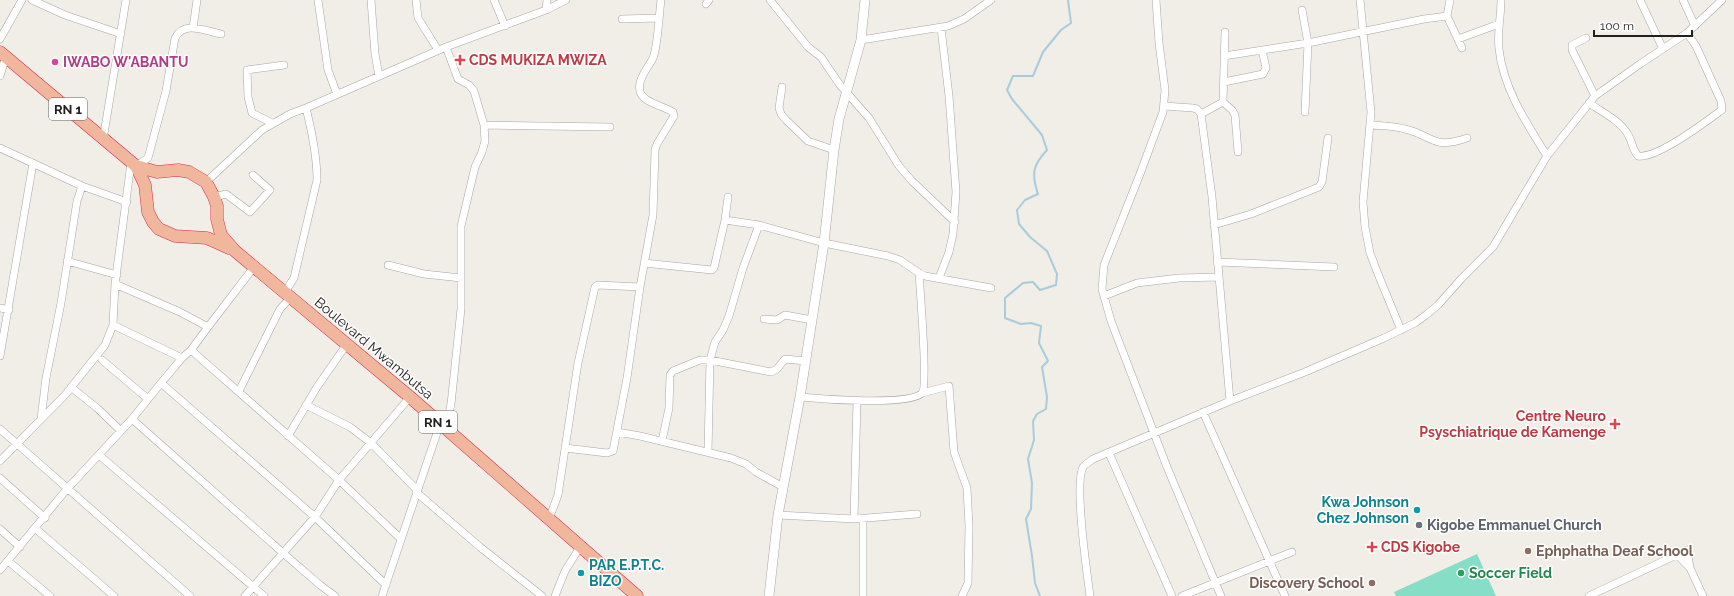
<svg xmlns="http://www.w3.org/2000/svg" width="1734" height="596" viewBox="0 0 1734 596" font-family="Raleway,sans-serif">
  <rect width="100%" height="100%" fill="#f0eee7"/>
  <path fill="#86dec6" d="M1477 554 1496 596H1396L1394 592Z"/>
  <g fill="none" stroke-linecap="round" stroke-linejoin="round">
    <path stroke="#a8cbdd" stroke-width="2" d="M1040 596 1035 583 1032 556 1026 519 1031 509 1032 483 1028 459 1034 440 1033 421 1037 414 1046 409 1047 397 1042 367 1048 361 1039 343 1041 326 1031 323 1021 324 1005 318V298L1023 283 1033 282 1040 290 1056 285 1057 274 1047 251 1030 237 1019 224 1017 210 1025 200 1038 194C1031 173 1033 165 1047 150L1042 135 1012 99 1007 90 1013 76H1033L1043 52 1061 30 1071 23 1068 0"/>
    <defs>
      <path id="minor" d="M32 0 65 15 121 34
        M318 0 328 70 337 94
        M371 0 375 54 379 76
        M416 0 418 18 438 50
        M494 0 505 26
        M770 0 808 47 821 57 840 85 869 118 899 166 912 181 955 222
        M1156 0 1159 43 1165 90 1163 112 1140 174 1104 265 1102 289 1111 321 1167 467 1221 596
        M1360 0 1371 112 1363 202 1365 227 1370 253 1378 274 1401 330
        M1450 0 1447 16 1462 48
        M1501 0C1501 16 1497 33 1499 49 1503 88 1527 124 1547 156
        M1640 0 1663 49
        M1683 0 1695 26
        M706 4 709 0
        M546 10 547 0
        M1302 10 1308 43 1305 112
        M622 19 659 18
        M193 28 197 0
        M1586 38 1572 45V50L1595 96
        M0 39 22 0
        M1458 39 1499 24
        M861 40 948 26 964 19 991 0
        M446 47 458 79 469 85 474 91 484 125 485 141 482 152 475 167 461 226V309L451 404 446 429
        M1224 56 1308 43 1424 19 1447 16
        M0 76 6 56
        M1224 82 1263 74 1266 68 1262 50
        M782 87 779 108 781 114 786 120 808 141 834 150
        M1223 102 1232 110 1235 115 1238 152
        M1589 103C1602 112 1619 120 1627 133 1632 140 1632 149 1638 156 1656 159 1703 124 1719 112L1722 110 1721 101 1696 46 1687 33
        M1164 106 1193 108 1197 109 1201 114 1212 197 1230 401
        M1201 114 1223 102 1225 32
        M272 123 252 113 248 97 247 70 284 65
        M484 125 610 127
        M1370 125C1382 126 1394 126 1405 129 1434 136 1432 150 1467 138
        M103 140 126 0
        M0 148 82 186 127 202
        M136 166 148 158 166 91 175 38C184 20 205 31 221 34
        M206 182 262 130 290 114 306 108 446 47 546 10 566 0
        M214 197 226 194 250 212 270 190 253 175
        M725 220 759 225 824 243 888 256 900 260 919 273 925 276 991 288
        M1214 225 1251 214 1319 187 1322 182 1328 138
        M67 261 117 275
        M1217 262 1334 267
        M644 263 712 270 714 268 725 220 728 197
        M388 265 424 274 461 278
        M939 278 949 252 953 234 956 192 949 96 941 28
        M115 284 180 312 208 327
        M285 292 294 278 317 180C317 155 312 132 306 108
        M1104 296 1137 283 1179 278 1218 277
        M0 308 9 310
        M764 319 777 320 785 315 812 320
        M113 325 182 358
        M191 350 339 480 401 539
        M0 356 33 163
        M102 360 148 399
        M161 383 315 517 386 585
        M71 387 97 408 121 431
        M239 391 280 309 291 297
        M922 393 949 386 954 452 967 488 969 526 968 583 962 596
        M800 397C820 399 910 406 922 393 928 386 920 289 919 273
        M306 405 350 427 371 443 417 490
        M1203 412 1285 596
        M41 419 46 378 61 303 77 201 82 186
        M132 419 283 553 320 585 335 596
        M0 429 190 596
        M617 432 640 436 731 458 746 464 756 472 783 487
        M288 436 317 387 347 344
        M662 441 669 408 670 375 673 371 700 360H710L771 372 777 369 785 359 806 361
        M565 448 607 453 613 451 627 378 640 287 653 215 655 150 657 144 674 116 673 112C664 106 647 104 641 94 635 82 648 68 653 58 658 46 659 14 661 0
        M708 452 710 360 715 342 723 330 729 316 743 268 759 225
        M1109 453 1172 596
        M99 455 264 596
        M0 461 65 395 105 345 113 325 115 284 131 163
        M0 478 45 518
        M416 492 480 547 542 596
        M778 515 854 519 917 514
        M863 518V596
        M549 519 558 495 578 363 595 287 598 285 640 287
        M854 519 857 401
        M0 529 20 547
        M36 529 114 596
        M1677 555 1690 568
        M8 561 50 596
        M0 570 67 489 132 419 161 383 182 358 191 350 208 327 254 267
        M245 596 315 517 339 480 410 397
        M382 596 440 424
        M555 596 565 571 580 547
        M1090 596C1087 573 1074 484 1083 467 1085 464 1090 462 1093 459L1230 401 1305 372 1384 338 1415 323 1426 315 1438 305 1462 278 1493 247 1547 156 1595 96 1640 64 1687 33 1722 0
        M1182 596 1292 552
        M1589 596 1687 550 1690 568 1703 596"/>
      <path id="tertiary" d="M769 596 778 515 800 397 824 243 834 150 839 119 861 40 865 0"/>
      <path id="trunk" d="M0 52 136 166 157 172 178 170 189 172 206 182 214 197 217 206V219L221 235 235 251 410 397 637 596
        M136 166 145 185 148 212 153 222 159 229 175 236 207 238 229 248"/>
    </defs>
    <use href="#minor" stroke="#a7a7a7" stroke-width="8"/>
    <use href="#tertiary" stroke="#a7a7a7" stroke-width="10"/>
    <use href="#trunk" stroke="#d92951" stroke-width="13"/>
    <use href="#minor" stroke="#fff" stroke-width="7"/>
    <use href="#tertiary" stroke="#fff" stroke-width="9"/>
    <use href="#trunk" stroke="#f0b79c" stroke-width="12"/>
  </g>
  <g fill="#e0444e" stroke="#fff" stroke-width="1.5">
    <path d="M458 54h4v4h4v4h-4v4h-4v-4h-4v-4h4z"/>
    <path d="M1613 418h4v4h4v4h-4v4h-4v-4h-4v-4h4z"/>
    <path d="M1370 541h4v4h4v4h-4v4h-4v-4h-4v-4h4z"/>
  </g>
  <circle fill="#d1479c" stroke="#fff" stroke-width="1.5" cx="55" cy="62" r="4"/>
  <g fill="#0f9aa8" stroke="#fff" stroke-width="1.5">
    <circle cx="1417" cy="510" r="4"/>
    <circle cx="581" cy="573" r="4"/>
  </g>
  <circle fill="#6b7280" stroke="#fff" stroke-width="1.5" cx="1419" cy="525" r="4"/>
  <g fill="#8d6e63" stroke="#fff" stroke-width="1.5">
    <circle cx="1528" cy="551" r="4"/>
    <circle cx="1372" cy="583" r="4"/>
  </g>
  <circle fill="#2e9e5b" stroke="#fff" stroke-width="1.5" cx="1461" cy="573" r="4"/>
  <g text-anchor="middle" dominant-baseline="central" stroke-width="3" stroke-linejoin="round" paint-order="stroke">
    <g fill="#fff" stroke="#636363" stroke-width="1">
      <rect x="49" y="98" width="38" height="22" rx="3"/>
      <rect x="419" y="411" width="38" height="22" rx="3"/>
    </g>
    <g font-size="13" font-weight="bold" fill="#202020">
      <text x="68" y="109">RN 1</text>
      <text x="438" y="422">RN 1</text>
    </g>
    <g font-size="14" font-weight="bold" fill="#be3a42" stroke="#fff" text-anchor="start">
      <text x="469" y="60">CDS MUKIZA MWIZA</text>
      <text x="1606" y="416" text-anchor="end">Centre Neuro<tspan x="1606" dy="16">Psyschiatrique de Kamenge</tspan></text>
      <text x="1381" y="547">CDS Kigobe</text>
    </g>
    <g font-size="14" font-weight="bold" fill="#b23c85" stroke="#fff" text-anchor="start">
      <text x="63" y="62">IWABO W'ABANTU</text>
    </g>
    <g font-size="14" fill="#202020" stroke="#fff">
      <text transform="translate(374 348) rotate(40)">Boulevard Mwambutsa</text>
    </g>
    <g font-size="14" font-weight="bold" fill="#0d838f" stroke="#fff" text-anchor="end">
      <text x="1409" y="502">Kwa Johnson<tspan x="1409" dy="16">Chez Johnson</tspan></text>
      <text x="589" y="565" text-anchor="start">PAR E.P.T.C.<tspan x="589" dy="16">BIZO</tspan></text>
    </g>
    <g font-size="14" font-weight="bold" fill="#5b616d" stroke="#fff" text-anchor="start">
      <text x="1427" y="525">Kigobe Emmanuel Church</text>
    </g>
    <g font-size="14" font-weight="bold" fill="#785e54" stroke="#fff" text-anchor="start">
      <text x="1536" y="551">Ephphatha Deaf School</text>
      <text x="1364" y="583" text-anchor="end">Discovery School</text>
    </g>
    <g font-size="14" font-weight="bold" fill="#27864d" stroke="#fff" text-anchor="start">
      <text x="1469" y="573">Soccer Field</text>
    </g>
  </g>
  <path d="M1594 30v6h98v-6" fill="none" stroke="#202020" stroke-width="2"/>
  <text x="1600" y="30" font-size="12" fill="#202020" stroke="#ffffff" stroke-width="3" paint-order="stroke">100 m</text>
</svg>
